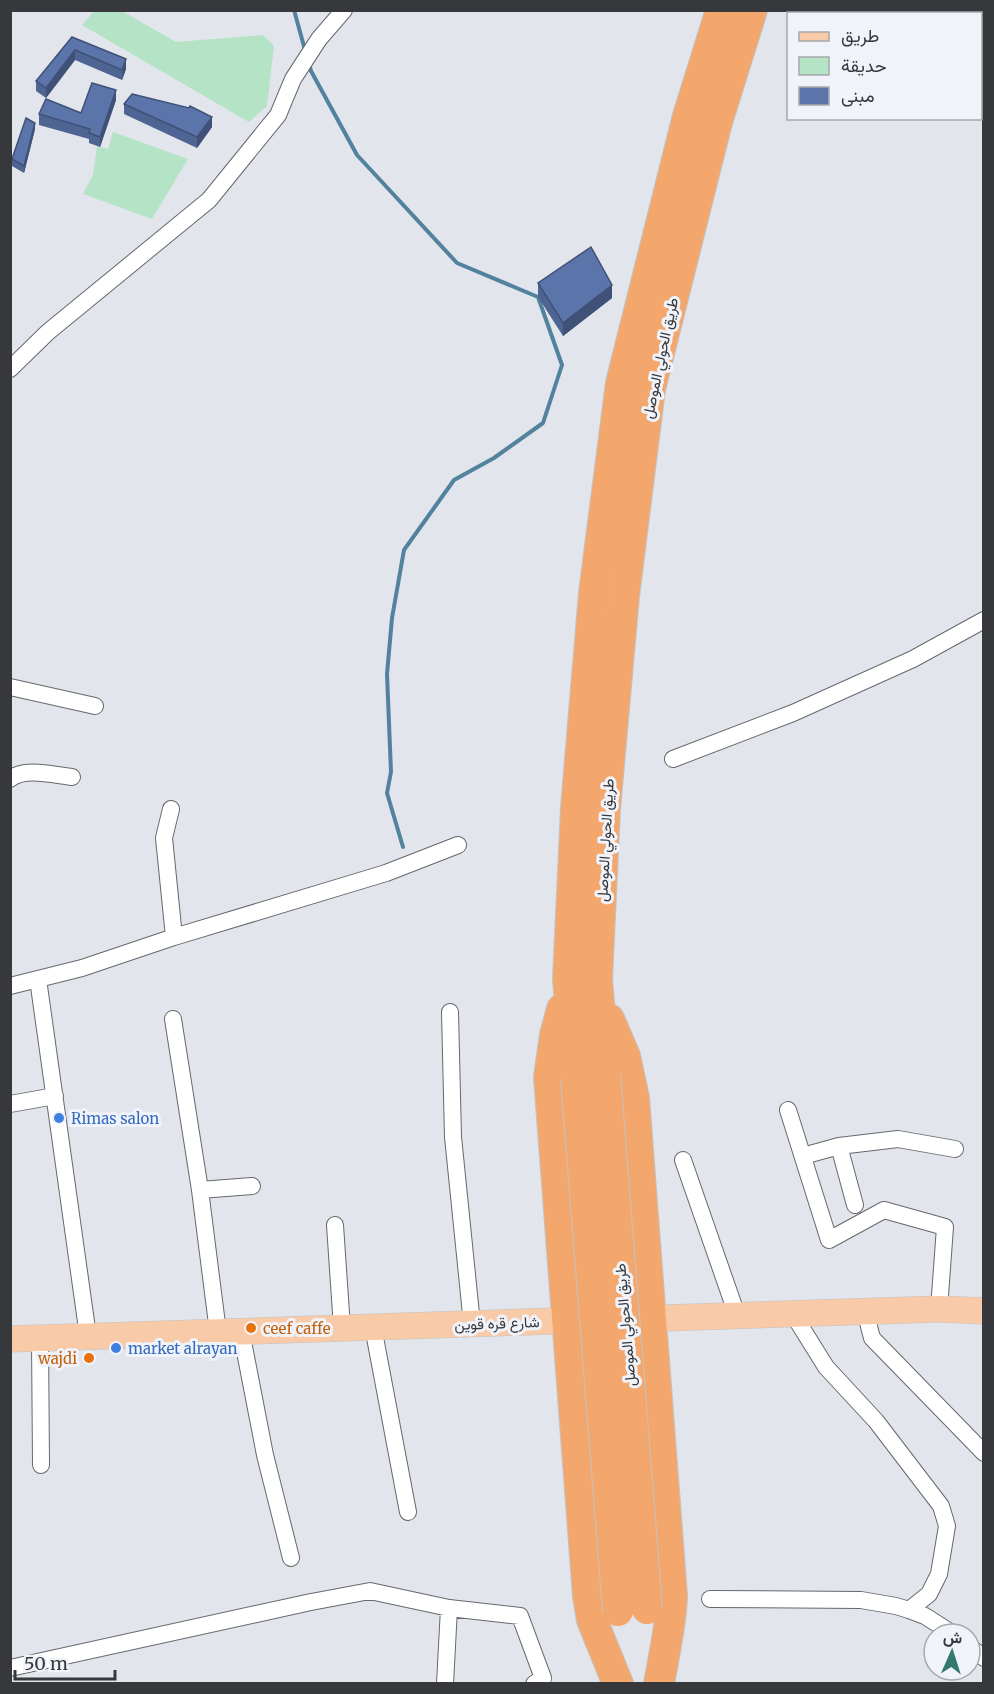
<svg xmlns="http://www.w3.org/2000/svg" width="994" height="1694" viewBox="0 0 994 1694" font-family="Merriweather,Vazirmatn,serif">
  <rect width="100%" height="100%" fill="#e2e5ec"/>
  <path fill="#b5e3c6" d="M95 10 122 11 176 42 263 35 274 46 267 106 249 122 82 25Z
    M113 132 188 159 152 219 83 194 93 175 97 146 108 149Z"/>
  <g fill="none" stroke-linecap="round" stroke-linejoin="round">
    <path stroke="#52829e" stroke-width="4" d="M294 10 305 50
      M309 63 311 71 357 155 457 263 538 297 562 365 543 423 494 458 454 480 404 550 392 618 387 674 391 772 387 793 403 847"/>
    <defs>
      <path id="street" d="M10 369 48 332 209 200 278 115 293 79 319 39 344 10
        M10 687 95 706
        M673 759 793 713 913 659 984 620
        M10 779C24 767 54 775 72 777
        M171 809 164 838 174 937
        M38 979 88 1336
        M10 986 82 968 174 937 386 873 458 845
        M450 1012 453 1137 472 1324
        M173 1019 200 1190 218 1332
        M10 1104 55 1096
        M788 1110 829 1240 884 1210 945 1227 939 1309
        M839 1146 898 1139 955 1149
        M803 1156 839 1146 855 1205
        M683 1160 737 1315
        M200 1190 252 1186
        M335 1225 342 1328
        M865 1311 872 1338 984 1453
        M793 1314 826 1367 876 1421 941 1506 947 1526 939 1574 929 1594 909 1610
        M373 1327 408 1512
        M241 1331 265 1455 291 1558
        M40 1338 41 1465
        M710 1599 861 1600 896 1606 909 1610 925 1616 953 1634
        M970 1647 984 1658
        M10 1668 311 1602 370 1591 449 1608 520 1616 543 1678 534 1684
        M445 1684 449 1608"/>
      <path id="primary" d="M633 1319 939 1309 984 1311
        M10 1339 587 1320"/>
      <path id="highway" d="M562 1009 555 1035 549 1077 588 1596 592 1620 618 1684
        M609 1019 625 1056 634 1098 672 1596C671 1626 664 1654 659 1684
        M605 1075 597 979 605 809 624 596 650 389 717 122 752 10
        M576 1078 568 979 576 808 594 593 621 383 688 116 721 10"/>
    </defs>
    <use href="#street" stroke="#66686e" stroke-width="18"/>
    <use href="#primary" stroke="#c3c3c4" stroke-width="27"/>
    <use href="#highway" stroke="#c3c3c4" stroke-width="32"/>
    <use href="#street" stroke="#fff" stroke-width="16"/>
    <use href="#primary" stroke="#f8caa7" stroke-width="26"/>
    <use href="#highway" stroke="#f3a76d" stroke-width="30"/>
    <defs>
      <path id="highway-bridge" d="M605 1075 647 1609
        M576 1078 618 1611"/>
    </defs>
    <use href="#highway-bridge" stroke="#c3c3c4" stroke-width="32" stroke-linecap="butt"/>
    <use href="#highway-bridge" stroke="#f3a76d" stroke-width="30"/>
  </g>
  <path fill="#4e6492" d="M72 37 126 69 122 80 75 60 46 98 36 91V81Z
    M116 100 100 147 89 143V139L39 125V114L81 113Z
    M124 104 212 127 197 148 124 114Z
    M35 129 24 173 12 166V159Z
    M538 283 612 298 563 336 538 297Z"/>
  <path fill="#405177" d="M75 50V60L46 98V88Z
    M126 59V69L122 80V70Z
    M116 90V100L100 147V137Z
    M212 117V127L197 148V137Z
    M35 123V129L24 173V166Z
    M612 285V298L563 336V323Z"/>
  <path fill="#5b74aa" stroke="#405177" stroke-width="1.5" d="M72 37 126 59 122 70 75 50 46 88 36 81Z
    M92 83 116 90 100 137 89 133 90 129 39 114 46 99 81 113Z
    M132 94 189 108 190 106 212 117 197 137 124 104Z
    M26 118 35 123 24 166 12 159Z
    M591 247 612 285 563 323 538 283Z"/>
  <g fill="#3f7fe0" stroke="#f0f3f9" stroke-width="2">
    <circle cx="59" cy="1118" r="6"/>
    <circle cx="116" cy="1348" r="6"/>
  </g>
  <g fill="#e8710a" stroke="#f0f3f9" stroke-width="2">
    <circle cx="251" cy="1328" r="6"/>
    <circle cx="89" cy="1358" r="6"/>
  </g>
  <g text-anchor="middle" dominant-baseline="central" stroke-width="6" stroke-linejoin="round" paint-order="stroke">
    <g font-size="15" fill="#37383b" stroke="#f0f3f9">
      <text transform="translate(660 358) rotate(-78)">طريق الحولي الموصل</text>
      <text transform="translate(605 840) rotate(-87)">طريق الحولي الموصل</text>
      <text transform="translate(497 1323) rotate(-2)">شارع قره قوين</text>
      <text transform="translate(625 1325) rotate(-95)">طريق الحولي الموصل</text>
    </g>
    <g font-size="15" fill="#366cbe" stroke="#f0f3f9" text-anchor="start">
      <text x="71" y="1118">Rimas salon</text>
      <text x="128" y="1348">market alrayan</text>
    </g>
    <g font-size="15" fill="#c56008" stroke="#f0f3f9" text-anchor="start">
      <text x="263" y="1328">ceef caffe</text>
      <text x="77" y="1358" text-anchor="end">wajdi</text>
    </g>
  </g>
  <rect width="994" height="1694" fill="none" stroke="#37383b" stroke-width="24"/>
  <rect x="787" y="12" width="195" height="108" fill="#f0f3f9" stroke="#a6a8ad" stroke-width="1.5"/>
  <rect x="799" y="32" width="30" height="9" fill="#f8caa7" stroke="#a6a8ad" stroke-width="1.5"/>
  <text x="841" y="42" font-size="18" fill="#37383b">طريق</text>
  <rect x="799" y="57" width="30" height="18" fill="#b5e3c6" stroke="#a6a8ad" stroke-width="1.5"/>
  <text x="841" y="72" font-size="18" fill="#37383b">حديقة</text>
  <rect x="799" y="87" width="30" height="18" fill="#5b74aa" stroke="#a6a8ad" stroke-width="1.5"/>
  <text x="841" y="102" font-size="18" fill="#37383b">مبنى</text>
  <g transform="translate(952 1652) rotate(3)"><circle r="28" fill="#f0f3f9" stroke="#a6a8ad" stroke-width="1.5"/>
  <path d="M0-4.5L10 22L0 15L-10 22Z" fill="#34796d"/>
  <text y="-9" font-size="16" font-weight="bold" text-anchor="middle" fill="#37383b">ش</text>
  </g>
  <path d="M15 1670v9h100v-9" fill="none" stroke="#37383b" stroke-width="3"/>
  <text x="24" y="1670" font-size="18" fill="#37383b" stroke="#f0f3f9" stroke-width="4.5" paint-order="stroke">50 m</text>
</svg>
